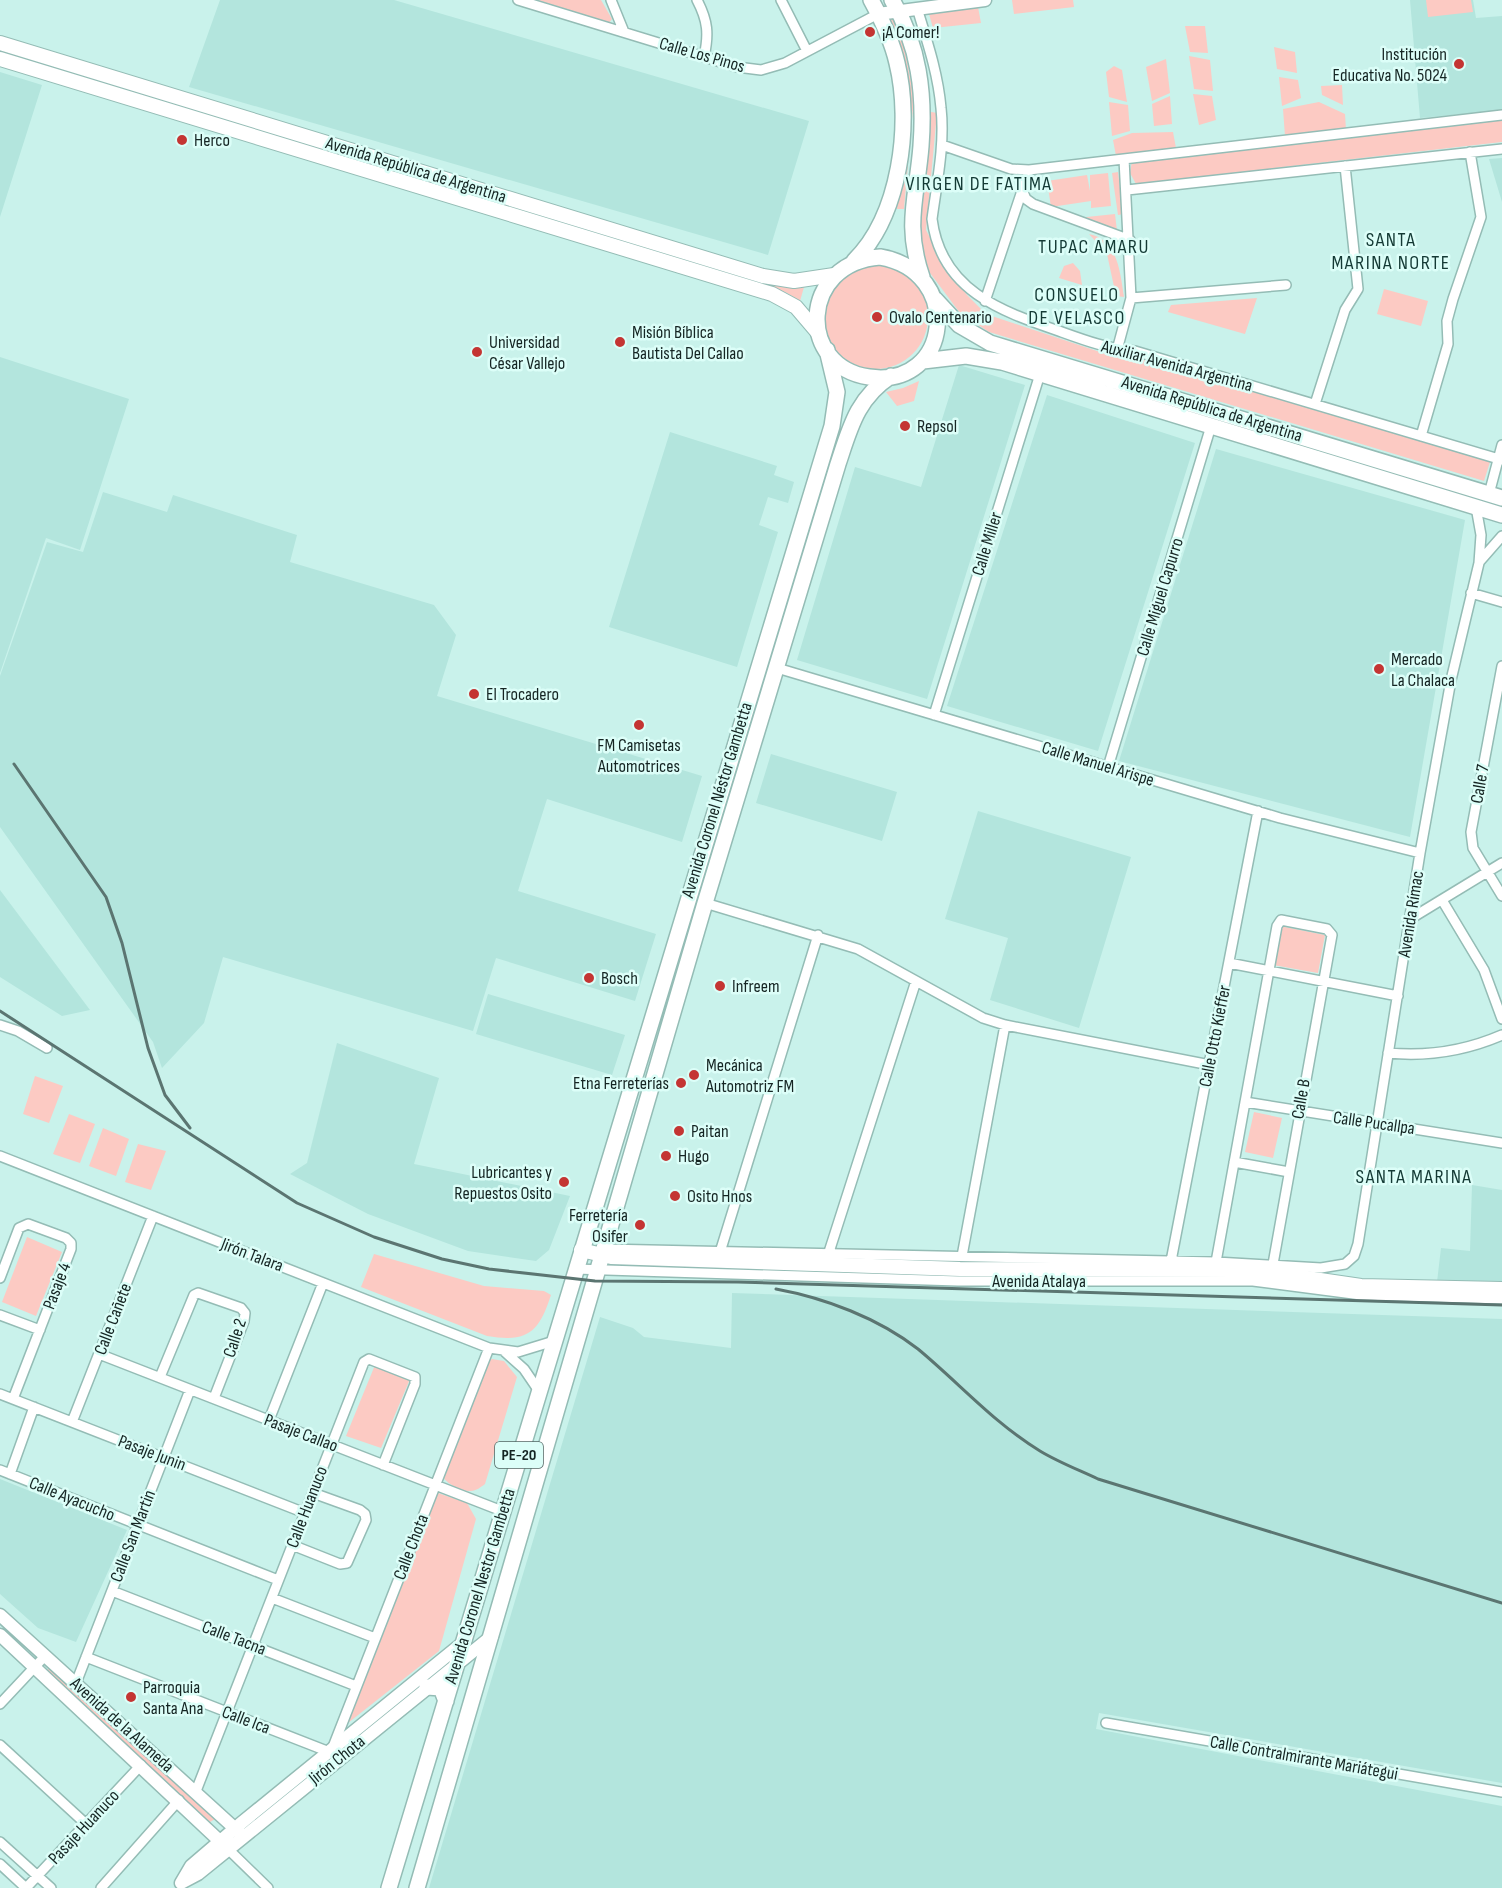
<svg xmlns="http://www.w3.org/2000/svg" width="1502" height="1888" viewBox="0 0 1502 1888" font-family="'Sofia Sans Condensed',sans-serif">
  <rect width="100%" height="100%" fill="#c9f2eb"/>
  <path fill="#b3e5dd" d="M220 0H394L809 121 768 255 189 87Z
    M1410 0H1473L1476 18 1502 16V110L1420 118Z
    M0 72 42 85 0 217Z
    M1502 158V202L1489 159Z
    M0 357 129 399 80 550 46 538 0 673Z
    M959 365 1025 385 927 699 797 660 855 467 921 487Z
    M1047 395 1195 443 1098 751 947 706Z
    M670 432 777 466 774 475 794 482 788 503 768 497 759 525 778 532 737 667 609 627Z
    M1216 449 1465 520 1410 837 1119 761Z
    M103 492 167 512 173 495 297 535 290 562 434 605 456 635 437 696 702 776 682 842 547 799 518 891 656 934 635 1001 496 958 473 1031 223 957 204 1023 162 1068 153 1042 0 827V676L47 542 83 552Z
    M771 754 897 792 882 841 756 803Z
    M978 811 1131 857 1079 1028 990 1000 1008 938 945 919Z
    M0 890 90 1010 62 1016 0 977Z
    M488 994 625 1035 612 1075 476 1034Z
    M337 1043 439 1078 414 1164 570 1196 549 1250 536 1261 468 1251 368 1214 290 1174 307 1163Z
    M1472 1185 1502 1190V1283L1437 1282 1441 1248 1470 1251Z
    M732 1293 1502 1319V1783L1099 1713 1096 1729 1502 1806V1888H429L600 1317 633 1328 644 1337 731 1348Z
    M0 1479 127 1530 76 1642 38 1628 0 1594Z"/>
  <path fill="#fccac3" d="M538 0H601L612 19 609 23Z
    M1012 0H1073L1074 7 1014 14Z
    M1426 0H1471L1473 12 1428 17Z
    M978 7 981 23 933 28 929 14Z
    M892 17 902 37 914 97 904 209H897L905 100 884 21Z
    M1185 26H1205L1208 53 1190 52Z
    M1274 47 1295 52 1297 73 1277 69Z
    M1189 56 1210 60 1213 91 1194 89Z
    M1166 59 1170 93 1152 101 1146 67Z
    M1114 66 1122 70 1127 102 1109 97 1106 72Z
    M1279 77 1298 80 1301 98 1282 106Z
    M1342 85 1343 105 1322 95 1321 86Z
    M1193 94 1212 96 1216 120 1199 125Z
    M1170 96 1172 124 1154 126 1152 104Z
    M1109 102 1128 105 1130 131 1112 136Z
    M1319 102 1345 114 1346 130 1285 136 1283 109Z
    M926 111 937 113 926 230 944 265 967 295 986 314 1106 354 1134 355 1490 462 1484 481 989 332 960 313 930 273 915 232Z
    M1502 120V142L1136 184 1130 173 1132 161Z
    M1173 132 1176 148 1116 156 1113 140 1132 133Z
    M1118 172 1123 214 1118 215 1112 173Z
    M1108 173 1111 206 1091 208V201L1051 207 1047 181 1087 175 1090 191V175Z
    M1115 214 1117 231 1077 218Z
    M1089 234C1118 240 1120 272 1124 297L1116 296 1107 254Z
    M1073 263 1080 271 1082 285 1059 278 1064 266Z
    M824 317a52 52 0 1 1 104 0a52 52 0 1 1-104 0Z
    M746 277 804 287 800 301 787 293Z
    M1384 289 1428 301 1421 326 1377 314Z
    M1257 298 1245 334 1168 312 1171 305Z
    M919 381 914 401 897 406 886 392 903 388Z
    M1280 926 1325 935 1318 973 1273 965Z
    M35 1076 63 1086 49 1123 23 1114Z
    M1254 1112 1282 1118 1273 1158 1245 1152Z
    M69 1114 95 1124 80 1163 53 1154Z
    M103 1128 129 1139 116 1176 89 1166Z
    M138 1144 166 1151 151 1190 125 1182Z
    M27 1237 62 1252 36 1316 2 1302Z
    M374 1254 484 1286 544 1291 551 1295C539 1332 528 1343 487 1336L361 1287Z
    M492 1359 504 1361 517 1377 485 1484C481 1487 476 1491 471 1491 463 1492 447 1484 443 1477L487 1362Z
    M375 1365 410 1379 381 1448 346 1436Z
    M438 1493 467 1503 476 1519 439 1651 348 1723 434 1495Z
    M50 1667 215 1819 210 1822 44 1674Z"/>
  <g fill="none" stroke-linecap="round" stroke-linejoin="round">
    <defs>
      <path id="minor" d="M518 0 737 67 761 70 785 63 878 14
        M611 0 624 32
        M697 0C708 21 709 34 704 57
        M781 0 807 51
        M917 8C927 41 938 73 941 108 945 144 937 182 932 219 941 290 1000 311 1059 331 1084 340 1108 349 1135 351L1502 460
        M942 145 1011 169 1029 170 1502 115
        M1127 190 1502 149
        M1023 192 1026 199 1033 204 1130 240
        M1131 298 1286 285
        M985 301 1029 170
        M1117 350 1131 298 1124 159
        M1315 404 1345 310 1358 289 1345 166
        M1421 436 1448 344 1447 321 1453 299 1481 217 1470 152
        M1489 494 1502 445
        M1480 561 1502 536
        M1471 593 1502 602
        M1502 666 1471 832 1473 848 1502 896
        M777 668 1280 818 1420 853
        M934 715 1040 374
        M1108 767 1211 426
        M1442 900 1484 970 1502 1019
        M705 903 858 949 983 1018 1005 1025 1210 1065
        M1410 919 1502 863
        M1229 963 1398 996
        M0 1025 18 1031 47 1048
        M1388 1053C1429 1057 1465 1051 1502 1035
        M1245 1102 1502 1143
        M0 1156 489 1348 518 1352 554 1341
        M1234 1162 1289 1172
        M604 1249 1216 1262 1321 1268 1345 1264 1354 1256 1358 1244 1420 853 1451 680 1479 563 1481 535 1476 507
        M721 1249 818 935
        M829 1252 916 981
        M962 1256 1005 1025
        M1171 1261 1258 811
        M1216 1262 1277 926 1281 920 1327 929 1332 935 1273 1264
        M575 1269 958 1281H1253L1361 1295 1502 1299
        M0 1278 19 1228 28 1224 66 1238 71 1243V1249L13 1399
        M0 1315 40 1330
        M505 1352 524 1369 539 1391
        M99 1354 502 1511
        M160 1377 194 1295 198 1293 241 1308 245 1313 244 1321 214 1398
        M0 1394 305 1513
        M269 1420 323 1283
        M72 1422 153 1216
        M0 1470 278 1580
        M10 1474 34 1407
        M292 1545 340 1564 347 1563 366 1520 365 1514 360 1510 313 1493
        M112 1591 356 1686
        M272 1598 375 1638
        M86 1657 332 1753
        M76 1683 190 1390
        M0 1704 45 1656
        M1106 1723 1502 1792
        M0 1745 86 1824
        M333 1747 489 1348
        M196 1791 364 1362 369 1359 415 1377V1384L383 1465
        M0 1842 51 1888
        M228 1849 268 1888
        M0 1864 26 1888
        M26 1888 141 1765
        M101 1888 179 1800"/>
      <path id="tertiary" d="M878 14 985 0
        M0 1615 241 1834
        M0 1635 225 1846
        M181 1883 198 1874 492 1636
        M181 1883 191 1866 240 1824 465 1641"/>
      <path id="secondary" d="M0 43 763 276 794 281 834 275
        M0 59 772 294 796 307 819 334
        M581 1250 611 1257 960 1269 1235 1270 1273 1273 1361 1286 1502 1289"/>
      <path id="primary" d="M892 0C919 45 925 94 921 146 917 197 904 225 922 277
        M880 257C964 271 952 389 869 377 797 367 799 263 880 257Z
        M854 261C900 216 912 124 897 63 892 41 882 20 871 0
        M935 299 959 325 990 343 1502 498
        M923 361 966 356 1002 362 1502 515
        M427 1687 441 1688 446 1701
        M389 1888 832 426 837 392 827 350
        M417 1888 705 903 838 464C850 428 857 398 891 376"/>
    </defs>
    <use href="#minor" stroke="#94bcb5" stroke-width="12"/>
    <use href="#tertiary" stroke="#94bcb5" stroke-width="15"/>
    <use href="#secondary" stroke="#94bcb5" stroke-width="16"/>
    <use href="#primary" stroke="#94bcb5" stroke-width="18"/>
    <use href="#minor" stroke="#fff" stroke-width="9"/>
    <use href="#tertiary" stroke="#fff" stroke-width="12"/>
    <use href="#secondary" stroke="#fff" stroke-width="14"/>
    <use href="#primary" stroke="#fff" stroke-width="15"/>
    <path stroke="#5b7571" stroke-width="3" d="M14 764 106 897 122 943 148 1048 165 1095 190 1128
      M0 1011 297 1203 374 1237 442 1259 489 1269 595 1281 738 1282 1502 1305
      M776 1289C825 1298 878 1318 918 1349 959 1383 994 1423 1040 1451 1058 1462 1079 1470 1098 1479L1502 1603"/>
  </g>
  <g fill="#c43533" stroke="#dcfef8" stroke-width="2">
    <circle cx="870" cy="32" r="6"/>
    <circle cx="1459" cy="64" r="6"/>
    <circle cx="182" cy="140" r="6"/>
    <circle cx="877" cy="317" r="6"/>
    <circle cx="620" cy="342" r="6"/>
    <circle cx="477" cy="352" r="6"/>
    <circle cx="905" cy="426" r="6"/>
    <circle cx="1379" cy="669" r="6"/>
    <circle cx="474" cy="694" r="6"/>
    <circle cx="639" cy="725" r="6"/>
    <circle cx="589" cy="978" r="6"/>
    <circle cx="720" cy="986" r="6"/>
    <circle cx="694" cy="1075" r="6"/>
    <circle cx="681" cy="1083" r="6"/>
    <circle cx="679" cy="1131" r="6"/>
    <circle cx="666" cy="1156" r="6"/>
    <circle cx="564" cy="1182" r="6"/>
    <circle cx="675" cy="1196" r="6"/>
    <circle cx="640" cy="1225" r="6"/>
    <circle cx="131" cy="1697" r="6"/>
  </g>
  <g text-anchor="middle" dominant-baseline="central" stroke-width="5" stroke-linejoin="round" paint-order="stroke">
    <rect fill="#dcfef8" stroke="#516663" stroke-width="1.5" x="495" y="1442" width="48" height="26" rx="4.5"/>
    <g font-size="16" font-weight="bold" fill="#152523">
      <text x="519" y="1455">PE-20</text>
    </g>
    <g font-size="18" fill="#152523" stroke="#dcfef8" text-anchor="start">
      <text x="882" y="32">¡A Comer!</text>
      <text x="1447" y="54" text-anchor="end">Institución<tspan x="1447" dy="21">Educativa No. 5024</tspan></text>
      <text x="194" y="140">Herco</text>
      <text x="889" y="317">Ovalo Centenario</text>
      <text x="632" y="332">Misión Bíblica<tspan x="632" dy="21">Bautista Del Callao</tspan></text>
      <text x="489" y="342">Universidad<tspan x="489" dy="21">César Vallejo</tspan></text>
      <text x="917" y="426">Repsol</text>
      <text x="1391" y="659">Mercado<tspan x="1391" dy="21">La Chalaca</tspan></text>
      <text x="486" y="694">El Trocadero</text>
      <text x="639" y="745" text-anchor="middle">FM Camisetas<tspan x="639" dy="21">Automotrices</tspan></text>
      <text x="601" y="978">Bosch</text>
      <text x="732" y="986">Infreem</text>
      <text x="706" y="1065">Mecánica<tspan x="706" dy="21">Automotriz FM</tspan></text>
      <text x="669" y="1083" text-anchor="end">Etna Ferreterías</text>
      <text x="691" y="1131">Paitan</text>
      <text x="678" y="1156">Hugo</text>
      <text x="552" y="1172" text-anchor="end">Lubricantes y<tspan x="552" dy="21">Repuestos Osito</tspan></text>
      <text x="687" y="1196">Osito Hnos</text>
      <text x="628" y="1215" text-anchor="end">Ferretería<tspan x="628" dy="21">Osifer</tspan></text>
      <text x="143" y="1687">Parroquia<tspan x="143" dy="21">Santa Ana</tspan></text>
    </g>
    <g font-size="18" fill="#152523" stroke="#dcfef8">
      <text transform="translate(702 55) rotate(16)">Calle Los Pinos</text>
      <text transform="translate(416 170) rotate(17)">Avenida República de Argentina</text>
      <text transform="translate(1177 366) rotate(15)">Auxiliar Avenida Argentina</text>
      <text transform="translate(1212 409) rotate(17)">Avenida República de Argentina</text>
      <text transform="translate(987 544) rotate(-73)">Calle Miller</text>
      <text transform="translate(1160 597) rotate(-73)">Calle Miguel Capurro</text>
      <text transform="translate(1098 764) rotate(17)">Calle Manuel Arispe</text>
      <text transform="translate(1480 784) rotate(-80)">Calle 7</text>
      <text transform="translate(717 800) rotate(-73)">Avenida Coronel Néstor Gambetta</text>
      <text transform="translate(1411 914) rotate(-81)">Avenida Rímac</text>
      <text transform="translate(1215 1036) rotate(-79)">Calle Otto Kieffer</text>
      <text transform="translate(1301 1099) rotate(-80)">Calle B</text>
      <text transform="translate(1374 1123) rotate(8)">Calle Pucallpa</text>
      <text transform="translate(252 1255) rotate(21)">Jirón Talara</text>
      <text x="1039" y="1281">Avenida Atalaya</text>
      <text transform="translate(57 1286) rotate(-69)">Pasaje 4</text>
      <text transform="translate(113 1319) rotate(-69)">Calle Cañete</text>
      <text transform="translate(235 1338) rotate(-72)">Calle 2</text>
      <text transform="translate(301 1433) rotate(21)">Pasaje Callao</text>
      <text transform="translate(152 1453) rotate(21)">Pasaje Junin</text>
      <text transform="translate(72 1499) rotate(22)">Calle Ayacucho</text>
      <text transform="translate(307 1507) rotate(-69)">Calle Huanuco</text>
      <text transform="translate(133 1536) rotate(-69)">Calle San Martin</text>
      <text transform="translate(411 1547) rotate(-69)">Calle Chota</text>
      <text transform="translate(480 1586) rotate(-73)">Avenida Coronel Nestor Gambetta</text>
      <text transform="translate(234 1638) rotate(21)">Calle Tacna</text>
      <text transform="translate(246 1720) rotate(21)">Calle Ica</text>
      <text transform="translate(122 1725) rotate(42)">Avenida de la Alameda</text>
      <text transform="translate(1304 1758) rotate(10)">Calle Contralmirante Mariátegui</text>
      <text transform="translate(337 1760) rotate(-39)">Jirón Chota</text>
      <text transform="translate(84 1827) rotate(-47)">Pasaje Huanuco</text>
    </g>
    <g font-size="20" letter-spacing="1.5" fill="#143a35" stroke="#dcfef8">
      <text x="979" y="184">VIRGEN DE FATIMA</text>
      <text x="1391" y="240">SANTA<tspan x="1391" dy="23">MARINA NORTE</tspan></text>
      <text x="1094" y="247">TUPAC AMARU</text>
      <text x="1077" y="295">CONSUELO<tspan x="1077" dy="23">DE VELASCO</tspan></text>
      <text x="1414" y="1177">SANTA MARINA</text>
    </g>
  </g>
</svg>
